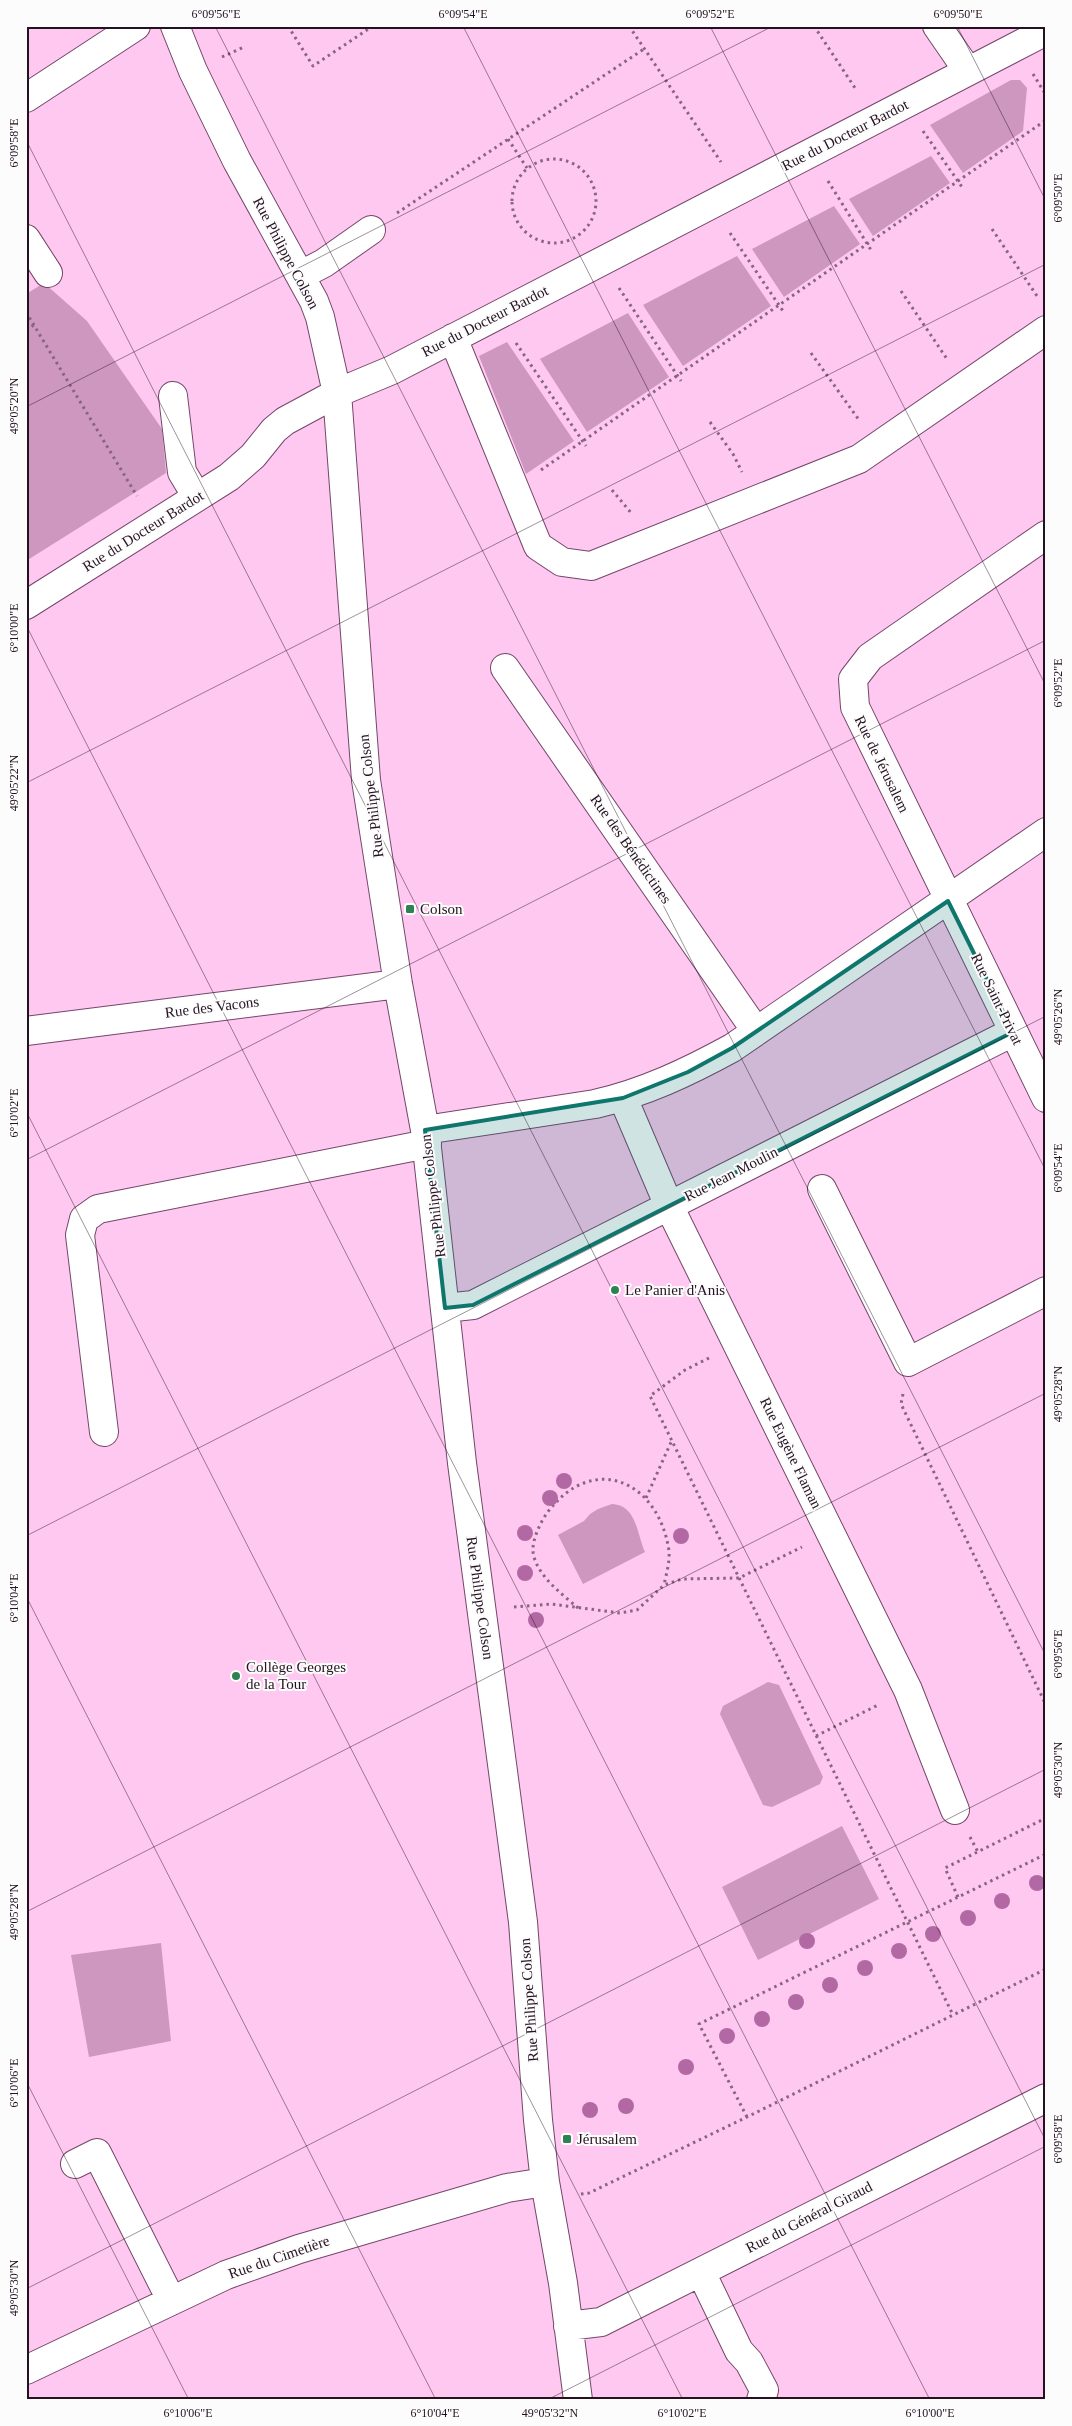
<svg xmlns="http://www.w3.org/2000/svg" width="1072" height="2426" viewBox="0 0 1072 2426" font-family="'Times New Roman',serif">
  <rect width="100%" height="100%" fill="#fec8f0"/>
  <path fill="#cd97bf" d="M1011 80H1020L1027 88 1023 131 963 173 930 125Z
    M931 156 950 183 873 236 849 199Z
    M834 206 860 244 784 297 752 249Z
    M737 256 771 306 683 366 643 305Z
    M44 283 87 321 162 429 166 473 26 561V294Z
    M628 313 669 377 587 432 540 359Z
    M507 342 574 441 526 474 479 356Z
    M612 1504C637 1505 637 1535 645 1552L583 1584 558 1535 584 1521 590 1514 598 1509Z
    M768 1682 779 1685 823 1777 820 1784 772 1807 763 1805 720 1714 723 1706Z
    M842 1826 879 1899 758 1960 722 1887Z
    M161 1943 171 2041 89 2057 71 1955Z"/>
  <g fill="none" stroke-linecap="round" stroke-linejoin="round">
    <defs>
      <path id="minor" d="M175 26 193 71 237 161 314 301 320 317 337 393 366 780 398 984 425 1130 462 1463 523 1922 538 2120 545 2182 563 2283 578 2400
        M937 26 968 71
        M26 98 136 26
        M26 239 48 273
        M301 275 324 263 371 230
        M453 338 538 546 562 562 591 566 859 459 1046 330
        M173 396 182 472 197 497
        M1046 535 870 657 853 679 855 707 1046 1098
        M26 605 229 477 253 456 274 430 285 421 337 393 392 370 1046 31
        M505 668 756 1031
        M26 1031 398 984
        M623 1098 669 1206 908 1690 955 1810
        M425 1130 595 1104C644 1093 688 1072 732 1048L1046 832
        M822 1189 908 1362 1046 1291
        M445 1308 473 1305 1013 1032
        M104 1432 80 1235 84 1219 98 1209 427 1144
        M75 2164 97 2153 171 2300
        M701 2272 739 2351 749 2362 764 2390 761 2400
        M568 2326 601 2322 1046 2098
        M26 2370 226 2275 299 2249 507 2188 545 2182"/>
    </defs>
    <use href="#minor" stroke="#744669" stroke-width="30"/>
    <path stroke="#88657f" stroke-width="3" stroke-dasharray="2.5 4" stroke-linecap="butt" d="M288 26 313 66 373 26
      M629 26 721 162
      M814 26 857 91
      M222 57 244 47
      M1033 74 1046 95
      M923 131 962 187
      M508 139 527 168
      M512 201a42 42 0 1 1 84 0a42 42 0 1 1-84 0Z
      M828 181 871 250
      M397 213 644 49
      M992 229 1039 299
      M730 233 783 311
      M619 288 681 381
      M901 291 947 359
      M26 312 137 496
      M26 330 34 325
      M516 343 586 446
      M811 353 859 420
      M710 422 733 454 742 472
      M541 470 1046 120
      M612 490 632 514
      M709 1358 685 1370 650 1396 953 2015
      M903 1394 901 1404 1046 1705
      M646 1498 672 1440
      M514 1607 551 1604 620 1613 637 1610 664 1585 682 1579 739 1578 802 1547
      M578 1608C562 1594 536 1575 533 1552 532 1540 540 1523 547 1513 593 1451 659 1481 669 1551 670 1562 666 1575 664 1585
      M816 1736 878 1705
      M970 1837 978 1852
      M958 1897 945 1868 1046 1818
      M747 2117 699 2024 1046 1854
      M581 2194 589 2193 747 2117 1046 1969"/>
    <use href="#minor" stroke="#fff" stroke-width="28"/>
  </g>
  <g fill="#b269a3">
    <circle cx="564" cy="1481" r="8"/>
    <circle cx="550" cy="1498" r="8"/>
    <circle cx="525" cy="1533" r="8"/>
    <circle cx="681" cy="1536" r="8"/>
    <circle cx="525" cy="1573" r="8"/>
    <circle cx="536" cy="1620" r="8"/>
    <circle cx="1037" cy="1883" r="8"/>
    <circle cx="1002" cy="1901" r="8"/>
    <circle cx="968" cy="1918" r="8"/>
    <circle cx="933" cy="1934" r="8"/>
    <circle cx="807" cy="1941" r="8"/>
    <circle cx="899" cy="1951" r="8"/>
    <circle cx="865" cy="1968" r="8"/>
    <circle cx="830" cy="1985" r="8"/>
    <circle cx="796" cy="2002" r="8"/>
    <circle cx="762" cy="2019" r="8"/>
    <circle cx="727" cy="2036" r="8"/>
    <circle cx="686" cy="2067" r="8"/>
    <circle cx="626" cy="2106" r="8"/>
    <circle cx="590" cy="2110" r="8"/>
  </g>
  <path fill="#0f766e" fill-opacity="0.2" stroke="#0f766e" stroke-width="4" stroke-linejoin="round" d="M948 901 1013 1032 473 1305 445 1308 425 1130 623 1098 688 1072 732 1048Z"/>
  <path fill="none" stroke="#251220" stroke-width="1" stroke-opacity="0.45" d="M215 26 1046 1656M463 26 1046 1171M710 26 1046 686M957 26 1046 201M26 30 34 26M26 140 1046 2141M26 407 773 26M26 625 930 2400M26 783 1046 264M26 1111 683 2400M26 1160 1046 640M26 1536 1046 1016M26 1596 436 2400M26 1912 1046 1393M26 2081 189 2400M26 2289 1046 1769M547 2400 1046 2146"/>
  <g fill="#2e8153" stroke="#fcfcfc" stroke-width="2">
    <rect x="405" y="904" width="10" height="10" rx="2.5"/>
    <circle cx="615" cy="1290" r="5"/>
    <circle cx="236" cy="1676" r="5"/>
    <rect x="562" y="2134" width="10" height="10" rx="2.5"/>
  </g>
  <g text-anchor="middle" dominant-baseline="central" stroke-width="4" stroke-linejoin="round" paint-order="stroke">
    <g font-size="15" fill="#251220" stroke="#fcfcfc">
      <text transform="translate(845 135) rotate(-27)">Rue du Docteur Bardot</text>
      <text transform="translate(286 253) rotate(62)">Rue Philippe Colson</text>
      <text transform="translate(485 321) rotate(-27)">Rue du Docteur Bardot</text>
      <text transform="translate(143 531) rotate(-32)">Rue du Docteur Bardot</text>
      <text transform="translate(882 764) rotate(64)">Rue de Jérusalem</text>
      <text transform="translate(371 796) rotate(-97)">Rue Philippe Colson</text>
      <text transform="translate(631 849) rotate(55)">Rue des Bénédictines</text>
      <text transform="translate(997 999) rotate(64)">Rue Saint-Privat</text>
      <text transform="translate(212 1007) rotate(-7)">Rue des Vacons</text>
      <text transform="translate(731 1174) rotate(-27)">Rue Jean Moulin</text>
      <text transform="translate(433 1196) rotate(-97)">Rue Philippe Colson</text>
      <text transform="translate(791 1453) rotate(64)">Rue Eugène Flaman</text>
      <text transform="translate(480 1598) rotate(82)">Rue Philippe Colson</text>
      <text transform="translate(529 2000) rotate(-94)">Rue Philippe Colson</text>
      <text transform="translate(809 2217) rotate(-27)">Rue du Général Giraud</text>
      <text transform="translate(279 2257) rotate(-19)">Rue du Cimetière</text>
    </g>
    <g font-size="15" fill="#251220" stroke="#fcfcfc" text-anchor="start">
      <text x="420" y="909">Colson</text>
      <text x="625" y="1290">Le Panier d'Anis</text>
      <text x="246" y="1667">Collège Georges<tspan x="246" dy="17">de la Tour</tspan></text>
      <text x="577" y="2139">Jérusalem</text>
    </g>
  </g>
  <rect width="1072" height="2426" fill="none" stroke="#fcfcfc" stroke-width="55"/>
  <rect x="28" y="28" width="1016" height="2370" fill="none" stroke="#251220" stroke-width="2"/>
  <g font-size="12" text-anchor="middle" fill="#251220">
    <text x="216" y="18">6°09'56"E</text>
    <text x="463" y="18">6°09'54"E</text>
    <text x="710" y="18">6°09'52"E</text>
    <text x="958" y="18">6°09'50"E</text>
    <text transform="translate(14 143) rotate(-90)" y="4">6°09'58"E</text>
    <text transform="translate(1058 198) rotate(-90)" y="4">6°09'50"E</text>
    <text transform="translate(14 406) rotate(-90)" y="4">49°05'20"N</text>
    <text transform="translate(14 628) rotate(-90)" y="4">6°10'00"E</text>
    <text transform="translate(1058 683) rotate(-90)" y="4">6°09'52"E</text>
    <text transform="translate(14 783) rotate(-90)" y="4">49°05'22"N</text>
    <text transform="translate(1058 1017) rotate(-90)" y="4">49°05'26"N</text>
    <text transform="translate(14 1113) rotate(-90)" y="4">6°10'02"E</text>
    <text transform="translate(1058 1168) rotate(-90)" y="4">6°09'54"E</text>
    <text transform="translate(1058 1394) rotate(-90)" y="4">49°05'28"N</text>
    <text transform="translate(14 1598) rotate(-90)" y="4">6°10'04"E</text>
    <text transform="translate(1058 1654) rotate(-90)" y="4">6°09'56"E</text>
    <text transform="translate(1058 1770) rotate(-90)" y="4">49°05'30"N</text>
    <text transform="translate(14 1912) rotate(-90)" y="4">49°05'28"N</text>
    <text transform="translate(14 2083) rotate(-90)" y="4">6°10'06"E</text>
    <text transform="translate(1058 2139) rotate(-90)" y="4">6°09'58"E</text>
    <text transform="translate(14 2288) rotate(-90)" y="4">49°05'30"N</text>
    <text x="188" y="2417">6°10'06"E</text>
    <text x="435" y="2417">6°10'04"E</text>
    <text x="550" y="2417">49°05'32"N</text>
    <text x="682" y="2417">6°10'02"E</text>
    <text x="930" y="2417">6°10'00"E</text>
  </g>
</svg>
